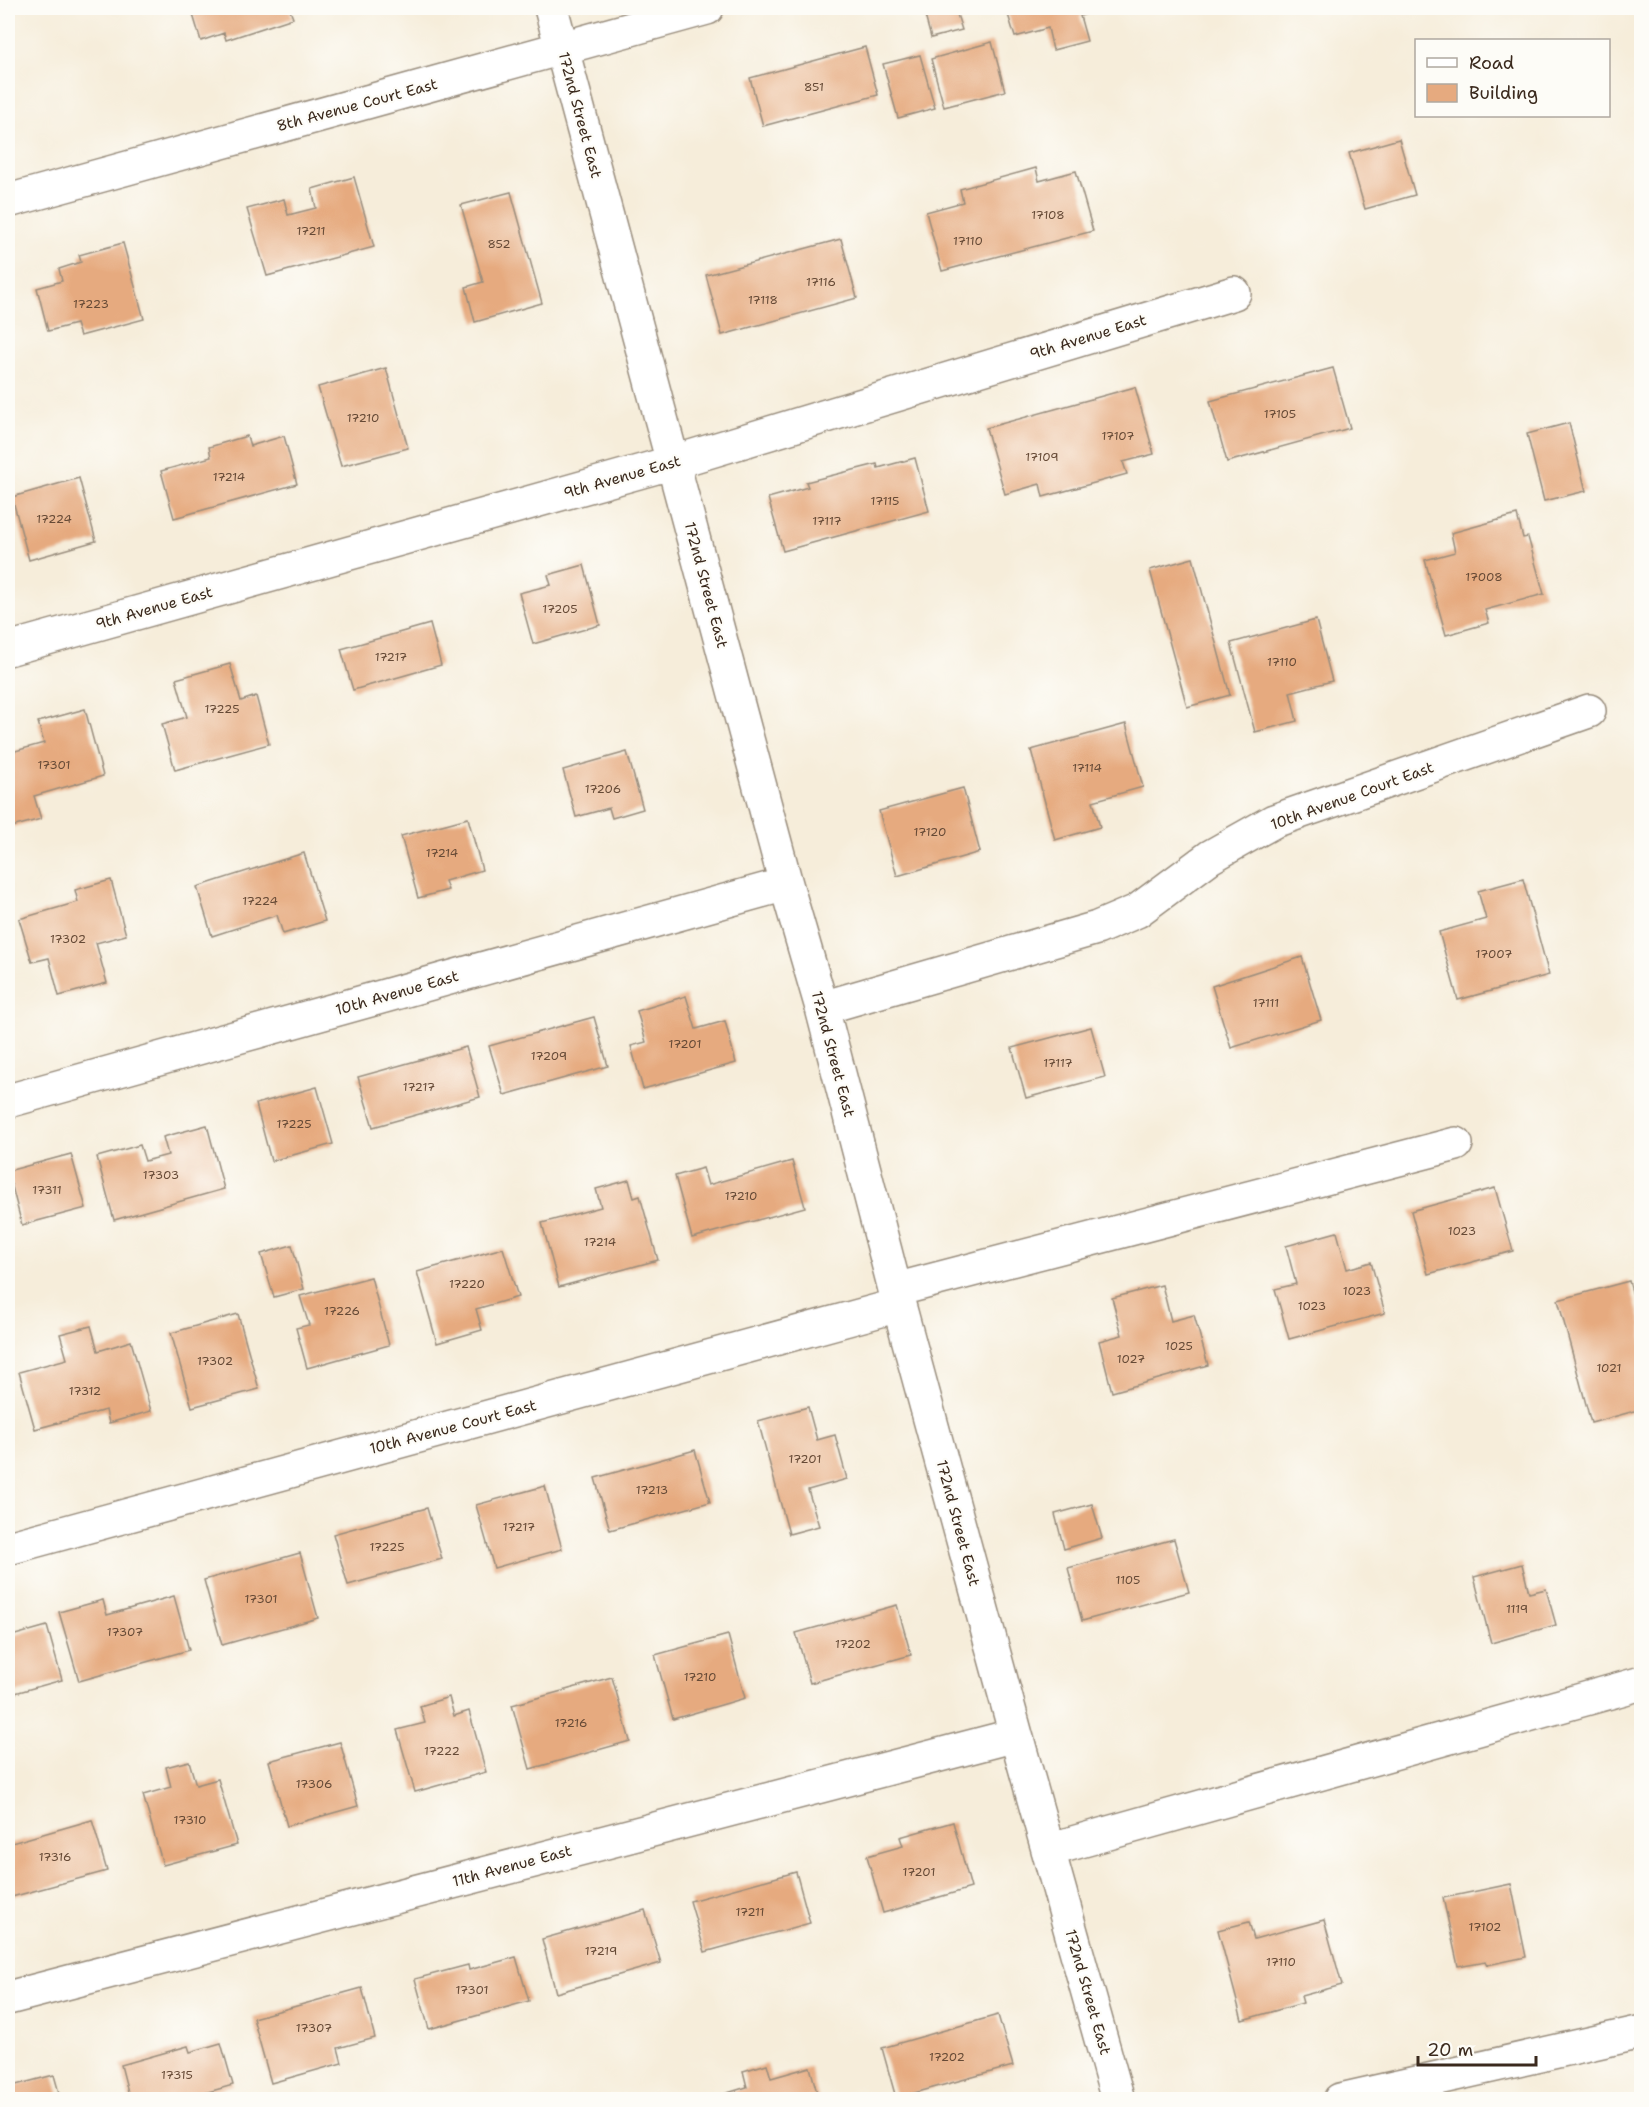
<svg xmlns="http://www.w3.org/2000/svg" width="1649" height="2107" viewBox="0 0 1649 2107" font-family="'Shantell Sans',sans-serif">
  <rect width="100%" height="100%" fill="#fdfcf7"/>
  <filter id="ink" filterUnits="userSpaceOnUse"><feTurbulence type="fractalNoise" baseFrequency=".0167" numOctaves="2"/><feDisplacementMap in="SourceGraphic" scale="12" xChannelSelector="R" yChannelSelector="G"/><feConvolveMatrix kernelMatrix="1 2 1 2 8 2 1 2 1" color-interpolation-filters="sRGB"/></filter>
  <filter id="wash" filterUnits="userSpaceOnUse"><feTurbulence type="fractalNoise" baseFrequency=".008" numOctaves="4" result="noise"/><feDisplacementMap in="SourceGraphic" scale="24" xChannelSelector="R" yChannelSelector="G"/><feGaussianBlur stdDeviation="1.35" result="paint"/><feColorMatrix in="noise" values="0 0 0 0 0 0 0 0 0 0 0 0 0 0 0 0 0 1.4 0 .05"/><feComposite in="paint" operator="in"/></filter>
  <g filter="url(#wash)">
    <rect width="100%" height="100%" fill="#f6edda"/>
    <g id="blocks">
      <path fill="#e6aa7f" d="M191 8H289L293 18 226 40 224 33 201 41Z
        M923 8H955L962 30 931 38Z
        M1006 8H1099V10L1080 16 1087 41 1053 50 1048 28 1015 37Z
        M992 42 1005 91 944 107 931 59Z
        M865 47 878 95 763 126 750 78Z
        M920 55 935 108 898 118 883 64Z
        M1399 139 1415 195 1365 209 1349 153Z
        M1036 168 1039 181 1076 171 1093 231 942 271 926 212 963 202 960 189Z
        M354 177 374 247 267 276 247 209 284 199 288 215 316 208 312 189Z
        M511 192 542 303 475 322 466 287 483 282 461 205Z
        M841 239 857 298 722 335 706 275Z
        M123 243 144 319 80 336 76 324 48 331 37 288 62 281 59 269 81 262 79 255Z
        M386 368 408 448 341 466 318 387Z
        M1333 368 1350 428 1227 462 1210 401Z
        M1135 387 1154 454 1123 462 1127 474 1043 497 1040 484 1005 494 986 428Z
        M1569 423 1586 491 1544 501 1527 434Z
        M247 436 250 446 284 436 297 484 174 518 161 471 211 457 209 447Z
        M915 458 929 511 783 551 768 498 808 487 806 482 877 464 878 468Z
        M79 478 96 541 29 560 12 497Z
        M1517 515 1523 538 1528 537 1544 594 1485 610 1489 623 1446 635 1425 560 1455 552 1451 533Z
        M1193 558 1230 695 1187 707 1150 570Z
        M584 565 600 625 533 644 519 593 551 585 548 575Z
        M1316 620 1332 681 1290 692 1297 721 1255 732 1231 643Z
        M430 624 441 665 353 690 341 649Z
        M230 664 241 701 256 696 269 744 175 770 162 724 187 717 176 679Z
        M85 709 103 776 34 796 41 819 8 828V753L44 743 38 722Z
        M1126 724 1143 787 1093 801 1100 827 1055 840 1031 750Z
        M627 752 643 809 612 818 609 808 576 817 563 770Z
        M963 788 980 852 897 876 879 811Z
        M468 818 482 870 445 881 448 890 418 898 401 836Z
        M304 853 325 921 283 934 277 915 212 936 197 887Z
        M1523 879 1549 975 1458 1000 1439 932 1486 919 1478 891Z
        M111 880 126 935 96 943 107 983 59 996 49 958 32 962 19 919 78 902 75 890Z
        M1302 957 1321 1020 1231 1048 1212 986Z
        M686 996 696 1029 725 1021 736 1063 643 1089 631 1046 646 1042 637 1011Z
        M594 1017 608 1066 504 1095 489 1046Z
        M1091 1027 1105 1077 1026 1098 1012 1048Z
        M466 1047 480 1097 373 1127 358 1077Z
        M317 1087 333 1144 271 1161 256 1104Z
        M207 1125 224 1189 114 1220 97 1157 140 1145 145 1161 168 1155 163 1137Z
        M71 1154 86 1208 22 1225 8 1171Z
        M792 1161 805 1207 692 1238 675 1176 703 1168 708 1185Z
        M629 1180 634 1198 640 1196 658 1260 559 1287 542 1223 601 1207 596 1189Z
        M1495 1188 1513 1251 1428 1274 1411 1211Z
        M1337 1232 1347 1269 1371 1262 1385 1313 1289 1339 1275 1289 1296 1284 1286 1246Z
        M292 1245 304 1289 274 1297 261 1254Z
        M503 1248 518 1297 476 1309 482 1330 437 1343 417 1272Z
        M371 1277 389 1345 307 1368 296 1328 309 1325 300 1296Z
        M1629 1281 1642 1326V1409L1591 1423 1558 1300Z
        M1162 1285 1171 1321 1194 1315 1208 1365 1112 1392 1099 1341 1122 1335 1112 1298Z
        M238 1314 259 1389 192 1407 171 1333Z
        M91 1326 98 1351 131 1341 151 1411 109 1423 106 1410 35 1429 19 1372 67 1359 60 1334Z
        M808 1407 817 1440 835 1435 847 1479 808 1490 819 1526 789 1534 758 1421Z
        M695 1450 710 1502 610 1530 595 1478Z
        M545 1486 562 1549 494 1568 476 1505Z
        M1092 1504 1102 1538 1064 1549 1055 1514Z
        M427 1508 442 1559 348 1585 333 1534Z
        M1174 1539 1189 1592 1082 1621 1068 1568Z
        M300 1553 318 1618 222 1645 204 1580Z
        M1522 1564 1529 1593 1546 1589 1556 1625 1491 1643 1474 1577Z
        M174 1596 189 1650 79 1681 59 1612 103 1600 107 1615Z
        M897 1605 911 1655 810 1683 796 1633Z
        M47 1626 62 1680 8 1695V1637Z
        M728 1635 745 1698 673 1719 655 1655Z
        M612 1677 630 1741 530 1769 512 1705Z
        M449 1697 454 1716 469 1711 486 1772 415 1792 397 1730 425 1723 420 1706Z
        M340 1742 358 1806 287 1826 269 1761Z
        M189 1761 196 1785 218 1779 237 1845 163 1865 143 1795 171 1787 166 1767Z
        M92 1820 107 1871 8 1898V1844Z
        M953 1822 971 1888 883 1913 867 1856 903 1846 900 1837Z
        M796 1872 810 1923 705 1952 690 1901Z
        M1511 1884 1526 1957 1488 1965 1486 1961 1458 1966 1443 1898Z
        M645 1910 661 1963 556 1993 542 1939Z
        M1324 1920 1342 1985 1301 1996 1303 2003 1242 2020 1218 1930 1249 1922 1254 1939Z
        M516 1957 529 2001 429 2029 415 1979 468 1965 469 1970Z
        M362 1988 375 2038 338 2048 342 2063 271 2083 253 2018Z
        M998 2015 1013 2066 896 2098 882 2048Z
        M221 2043 233 2085 180 2100H130L121 2065 188 2046 190 2052Z
        M767 2064 771 2078 810 2067 819 2100H704L747 2087 743 2071Z
        M54 2075 61 2100H8V2087Z"/>
    </g>
  </g>
  <g filter="url(#ink)">
    <use href="#blocks" fill-opacity="0" stroke="#988c7c" stroke-width="1.5"/>
    <g fill="none" stroke-linecap="round" stroke-linejoin="round">
      <defs>
        <path id="minor" d="M551 8 786 884 822 1008 899 1305 1016 1735 1118 2100
          M8 201 707 8
          M8 649 674 462 1234 293
          M822 1008 1097 928 1137 911 1210 857 1274 821 1589 711
          M8 1101 786 884
          M895 1290 1456 1144
          M8 1548 899 1305
          M1048 1850 1642 1683
          M8 1998 1016 1735
          M1340 2100 1642 2032"/>
      </defs>
      <use href="#minor" stroke="#988c7c" stroke-width="36"/>
      <use href="#minor" stroke="#fff" stroke-width="33"/>
    </g>
  </g>
  <g text-anchor="middle" dominant-baseline="central" stroke-width="4.5" stroke-linejoin="round" paint-order="stroke">
    <g font-size="12" fill="#664a36">
      <text x="814" y="87">851</text>
      <text x="1048" y="215">17108</text>
      <text x="311" y="231">17211</text>
      <text x="968" y="241">17110</text>
      <text x="499" y="244">852</text>
      <text x="821" y="282">17116</text>
      <text x="763" y="300">17118</text>
      <text x="91" y="304">17223</text>
      <text x="1280" y="414">17105</text>
      <text x="363" y="418">17210</text>
      <text x="1118" y="436">17107</text>
      <text x="1042" y="457">17109</text>
      <text x="229" y="477">17214</text>
      <text x="885" y="501">17115</text>
      <text x="54" y="519">17224</text>
      <text x="827" y="521">17117</text>
      <text x="1484" y="577">17008</text>
      <text x="560" y="609">17205</text>
      <text x="391" y="657">17217</text>
      <text x="1282" y="662">17110</text>
      <text x="222" y="709">17225</text>
      <text x="54" y="765">17301</text>
      <text x="1087" y="768">17114</text>
      <text x="603" y="789">17206</text>
      <text x="930" y="832">17120</text>
      <text x="442" y="853">17214</text>
      <text x="260" y="901">17224</text>
      <text x="68" y="939">17302</text>
      <text x="1494" y="954">17007</text>
      <text x="1266" y="1003">17111</text>
      <text x="685" y="1044">17201</text>
      <text x="549" y="1056">17209</text>
      <text x="1058" y="1063">17117</text>
      <text x="419" y="1087">17217</text>
      <text x="294" y="1124">17225</text>
      <text x="161" y="1175">17303</text>
      <text x="47" y="1190">17311</text>
      <text x="741" y="1196">17210</text>
      <text x="1462" y="1231">1023</text>
      <text x="600" y="1242">17214</text>
      <text x="467" y="1284">17220</text>
      <text x="1357" y="1291">1023</text>
      <text x="1312" y="1306">1023</text>
      <text x="342" y="1311">17226</text>
      <text x="1179" y="1346">1025</text>
      <text x="1131" y="1359">1027</text>
      <text x="215" y="1361">17302</text>
      <text x="1609" y="1368">1021</text>
      <text x="85" y="1391">17312</text>
      <text x="805" y="1459">17201</text>
      <text x="652" y="1490">17213</text>
      <text x="519" y="1527">17217</text>
      <text x="387" y="1547">17225</text>
      <text x="1128" y="1580">1105</text>
      <text x="261" y="1599">17301</text>
      <text x="1517" y="1609">1119</text>
      <text x="125" y="1632">17307</text>
      <text x="853" y="1644">17202</text>
      <text x="700" y="1677">17210</text>
      <text x="571" y="1723">17216</text>
      <text x="442" y="1751">17222</text>
      <text x="314" y="1784">17306</text>
      <text x="190" y="1820">17310</text>
      <text x="55" y="1857">17316</text>
      <text x="919" y="1872">17201</text>
      <text x="750" y="1912">17211</text>
      <text x="1485" y="1927">17102</text>
      <text x="601" y="1951">17219</text>
      <text x="1281" y="1962">17110</text>
      <text x="472" y="1990">17301</text>
      <text x="314" y="2028">17307</text>
      <text x="947" y="2057">17202</text>
      <text x="177" y="2075">17315</text>
    </g>
    <g font-size="15" fill="#3b2a1e" stroke="#fdfcf7">
      <text transform="translate(357 105) rotate(-15)">8th Avenue Court East</text>
      <text transform="translate(580 115) rotate(75)">172nd Street East</text>
      <text transform="translate(1088 337) rotate(-17)">9th Avenue East</text>
      <text transform="translate(622 477) rotate(-16)">9th Avenue East</text>
      <text transform="translate(706 585) rotate(75)">172nd Street East</text>
      <text transform="translate(154 608) rotate(-16)">9th Avenue East</text>
      <text transform="translate(1352 796) rotate(-20)">10th Avenue Court East</text>
      <text transform="translate(397 993) rotate(-16)">10th Avenue East</text>
      <text transform="translate(833 1054) rotate(75)">172nd Street East</text>
      <text transform="translate(453 1427) rotate(-15)">10th Avenue Court East</text>
      <text transform="translate(958 1523) rotate(75)">172nd Street East</text>
      <text transform="translate(512 1866) rotate(-15)">11th Avenue East</text>
      <text transform="translate(1088 1992) rotate(74)">172nd Street East</text>
    </g>
  </g>
  <rect width="1649" height="2107" fill="none" stroke="#fdfcf7" stroke-width="30"/>
  <rect x="1415" y="39" width="195" height="78" fill="#fdfcf7" stroke="#afa8a0" stroke-width="1.5"/>
  <rect x="1427" y="58" width="30" height="9" fill="#ffffff" stroke="#afa8a0" stroke-width="1.5"/>
  <text x="1469" y="69" font-size="18" fill="#3b2a1e">Road</text>
  <rect x="1427" y="84" width="30" height="18" fill="#e6aa7f" stroke="#afa8a0" stroke-width="1.5"/>
  <text x="1469" y="99" font-size="18" fill="#3b2a1e">Building</text>
  <path d="M1418 2056v9h118v-9" fill="none" stroke="#3b2a1e" stroke-width="3"/>
  <text x="1427" y="2056" font-size="18" fill="#3b2a1e" stroke="#fdfcf7" stroke-width="4.5" paint-order="stroke">20 m</text>
</svg>
